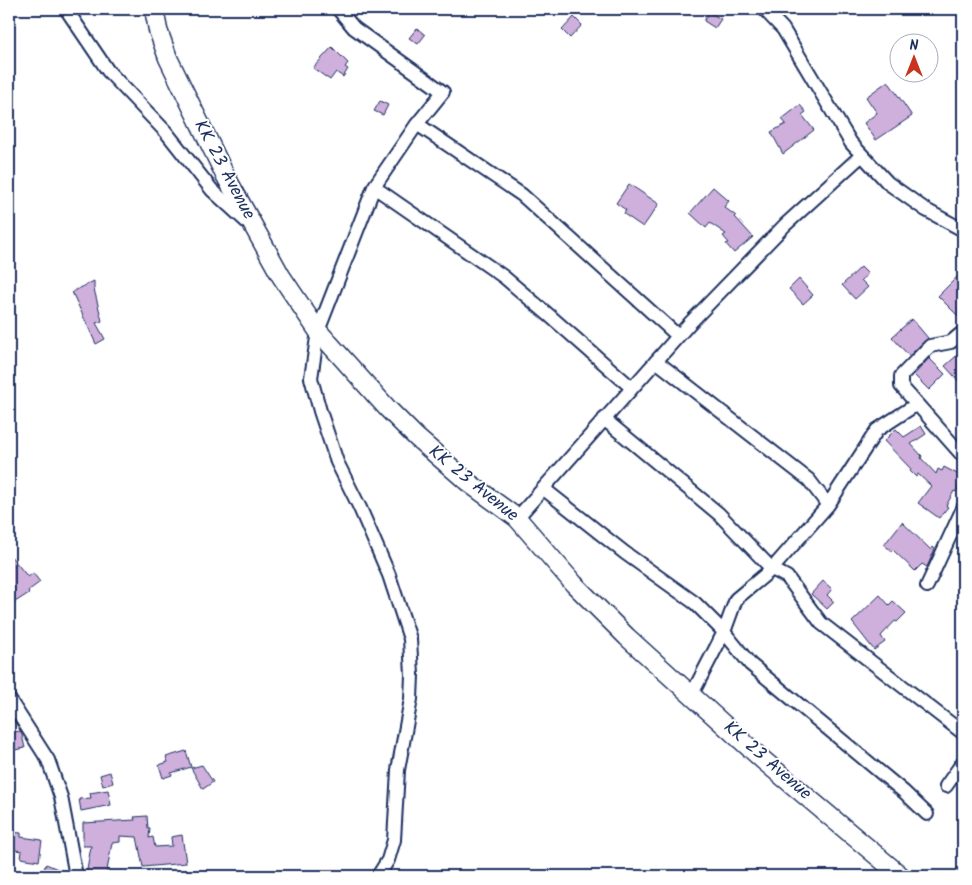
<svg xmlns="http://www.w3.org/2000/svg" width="972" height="885" viewBox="0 0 972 885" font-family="Kalam,sans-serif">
  <rect width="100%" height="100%" fill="#fff"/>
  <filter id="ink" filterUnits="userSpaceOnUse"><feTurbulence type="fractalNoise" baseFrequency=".02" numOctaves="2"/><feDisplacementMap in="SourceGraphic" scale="10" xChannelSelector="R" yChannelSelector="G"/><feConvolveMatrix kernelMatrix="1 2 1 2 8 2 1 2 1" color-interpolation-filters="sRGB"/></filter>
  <g filter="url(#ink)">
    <path fill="#cfafdb" stroke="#1b2f5e" d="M709 12 721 19 715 28 704 21Z
      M574 17 582 25 570 38 562 30Z
      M417 28 425 35 418 44 409 38Z
      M332 47 348 63 345 67 348 69 343 77 336 72 330 80 313 68Z
      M888 81 912 116 876 140 864 123 877 113 866 97Z
      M380 101 388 105 383 115 374 111Z
      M800 105 806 112 802 115 814 130 783 154 771 132 786 124 782 119Z
      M629 184 659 204 643 227 624 214 626 210 616 203Z
      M713 187 729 201 724 207 736 216 735 217 753 237 734 253 726 244 729 243 723 236 726 234 710 223 706 228 690 213Z
      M861 267 868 274 861 280 868 287 855 299 842 285Z
      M963 271V312L959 317 938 296Z
      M799 279 813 295 803 304 789 289Z
      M94 281V289L102 321 96 323 105 339 96 344 72 292Z
      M912 319 928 338 909 356 892 337Z
      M963 350V386L945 366Z
      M929 358 945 374 929 390 914 375Z
      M921 426 926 434 911 444 922 456 921 458 936 474 938 469 942 471 944 467 963 477 956 492 954 491 946 506 948 507 939 518 918 503 931 486 918 474 916 477 910 471 911 469 884 441 896 429 904 437Z
      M902 522 931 550 933 547 935 549 927 567 922 564 915 571 893 550 892 551 884 545Z
      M9 554 28 577 33 573 40 582 28 591 29 593 9 606Z
      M823 581 832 589 827 595 834 602 827 609 811 594Z
      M880 595 889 605 893 601 906 613 897 622 895 621 881 636 885 642 874 650 852 622Z
      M20 731 22 735 25 748 10 751 9 733Z
      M186 751 191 767 171 773 172 775 163 778 159 765 168 762 166 757Z
      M202 765 213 782 203 789 191 768Z
      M110 772 113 783 103 786 100 775Z
      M108 790 111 805 81 811 79 799 91 798 90 793Z
      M147 816 148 828H150L149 838 153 837 155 847 172 846 171 837 182 835 186 863 143 867 137 837 120 836V842L112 843 106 876H86L91 846H83V823L135 820 134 817Z
      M11 832 21 833V837L42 840 39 861 21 858 22 851 9 849Z
      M46 864 67 873 68 876H41Z"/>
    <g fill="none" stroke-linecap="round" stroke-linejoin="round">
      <defs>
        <path id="minor" d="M66 9 108 71 166 132 212 190 247 222
          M338 9 354 28 443 92 417 124 374 187 318 331 311 378 320 411 337 462 360 508 389 575 410 639 412 675 411 699 398 770 394 840 388 860 378 876
          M764 9 783 29 851 143 888 183 926 210 963 230
          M417 124 522 195 678 336
          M374 187 504 277 550 316 632 388
          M963 332 951 342 930 346 901 376V386L963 456
          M656 361 809 480 828 505
          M604 419 719 514 772 569 787 577 821 623 963 733
          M544 489 625 553 695 603 724 632 750 664 904 792 927 814
          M517 518 689 324 785 225 862 155
          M927 586 963 508
          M692 694 724 632 736 599 772 569 828 505 877 430 917 404
          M9 699 48 760 61 797 76 876
          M946 786 963 762"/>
        <path id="secondary" d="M154 9 158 30 168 58 225 175 281 276 318 331 388 409 416 437 469 483 517 518 574 584 627 637 763 760 901 876"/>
      </defs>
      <use href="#minor" stroke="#1b2f5e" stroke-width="16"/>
      <use href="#secondary" stroke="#1b2f5e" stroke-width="21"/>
      <use href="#minor" stroke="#fff" stroke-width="12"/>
      <use href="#secondary" stroke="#fff" stroke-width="18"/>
    </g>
  </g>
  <g text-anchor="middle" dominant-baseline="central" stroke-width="4" stroke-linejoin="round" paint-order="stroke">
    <g font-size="18" fill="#1b2f5e" stroke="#fff">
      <text transform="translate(224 170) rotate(62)">KK 23 Avenue</text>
      <text transform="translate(473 484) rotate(39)">KK 23 Avenue</text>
      <text transform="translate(767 761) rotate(41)">KK 23 Avenue</text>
    </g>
  </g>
  <rect width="972" height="885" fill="none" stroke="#fff" stroke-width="30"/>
  <rect x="15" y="15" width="942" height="855" fill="none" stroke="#1b2f5e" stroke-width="2" filter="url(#ink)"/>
  <g transform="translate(914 58)"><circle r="24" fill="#ffffff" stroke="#a4acbf"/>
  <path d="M0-4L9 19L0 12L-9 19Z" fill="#c8321e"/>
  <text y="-8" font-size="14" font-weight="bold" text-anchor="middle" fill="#1b2f5e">N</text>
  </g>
</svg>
